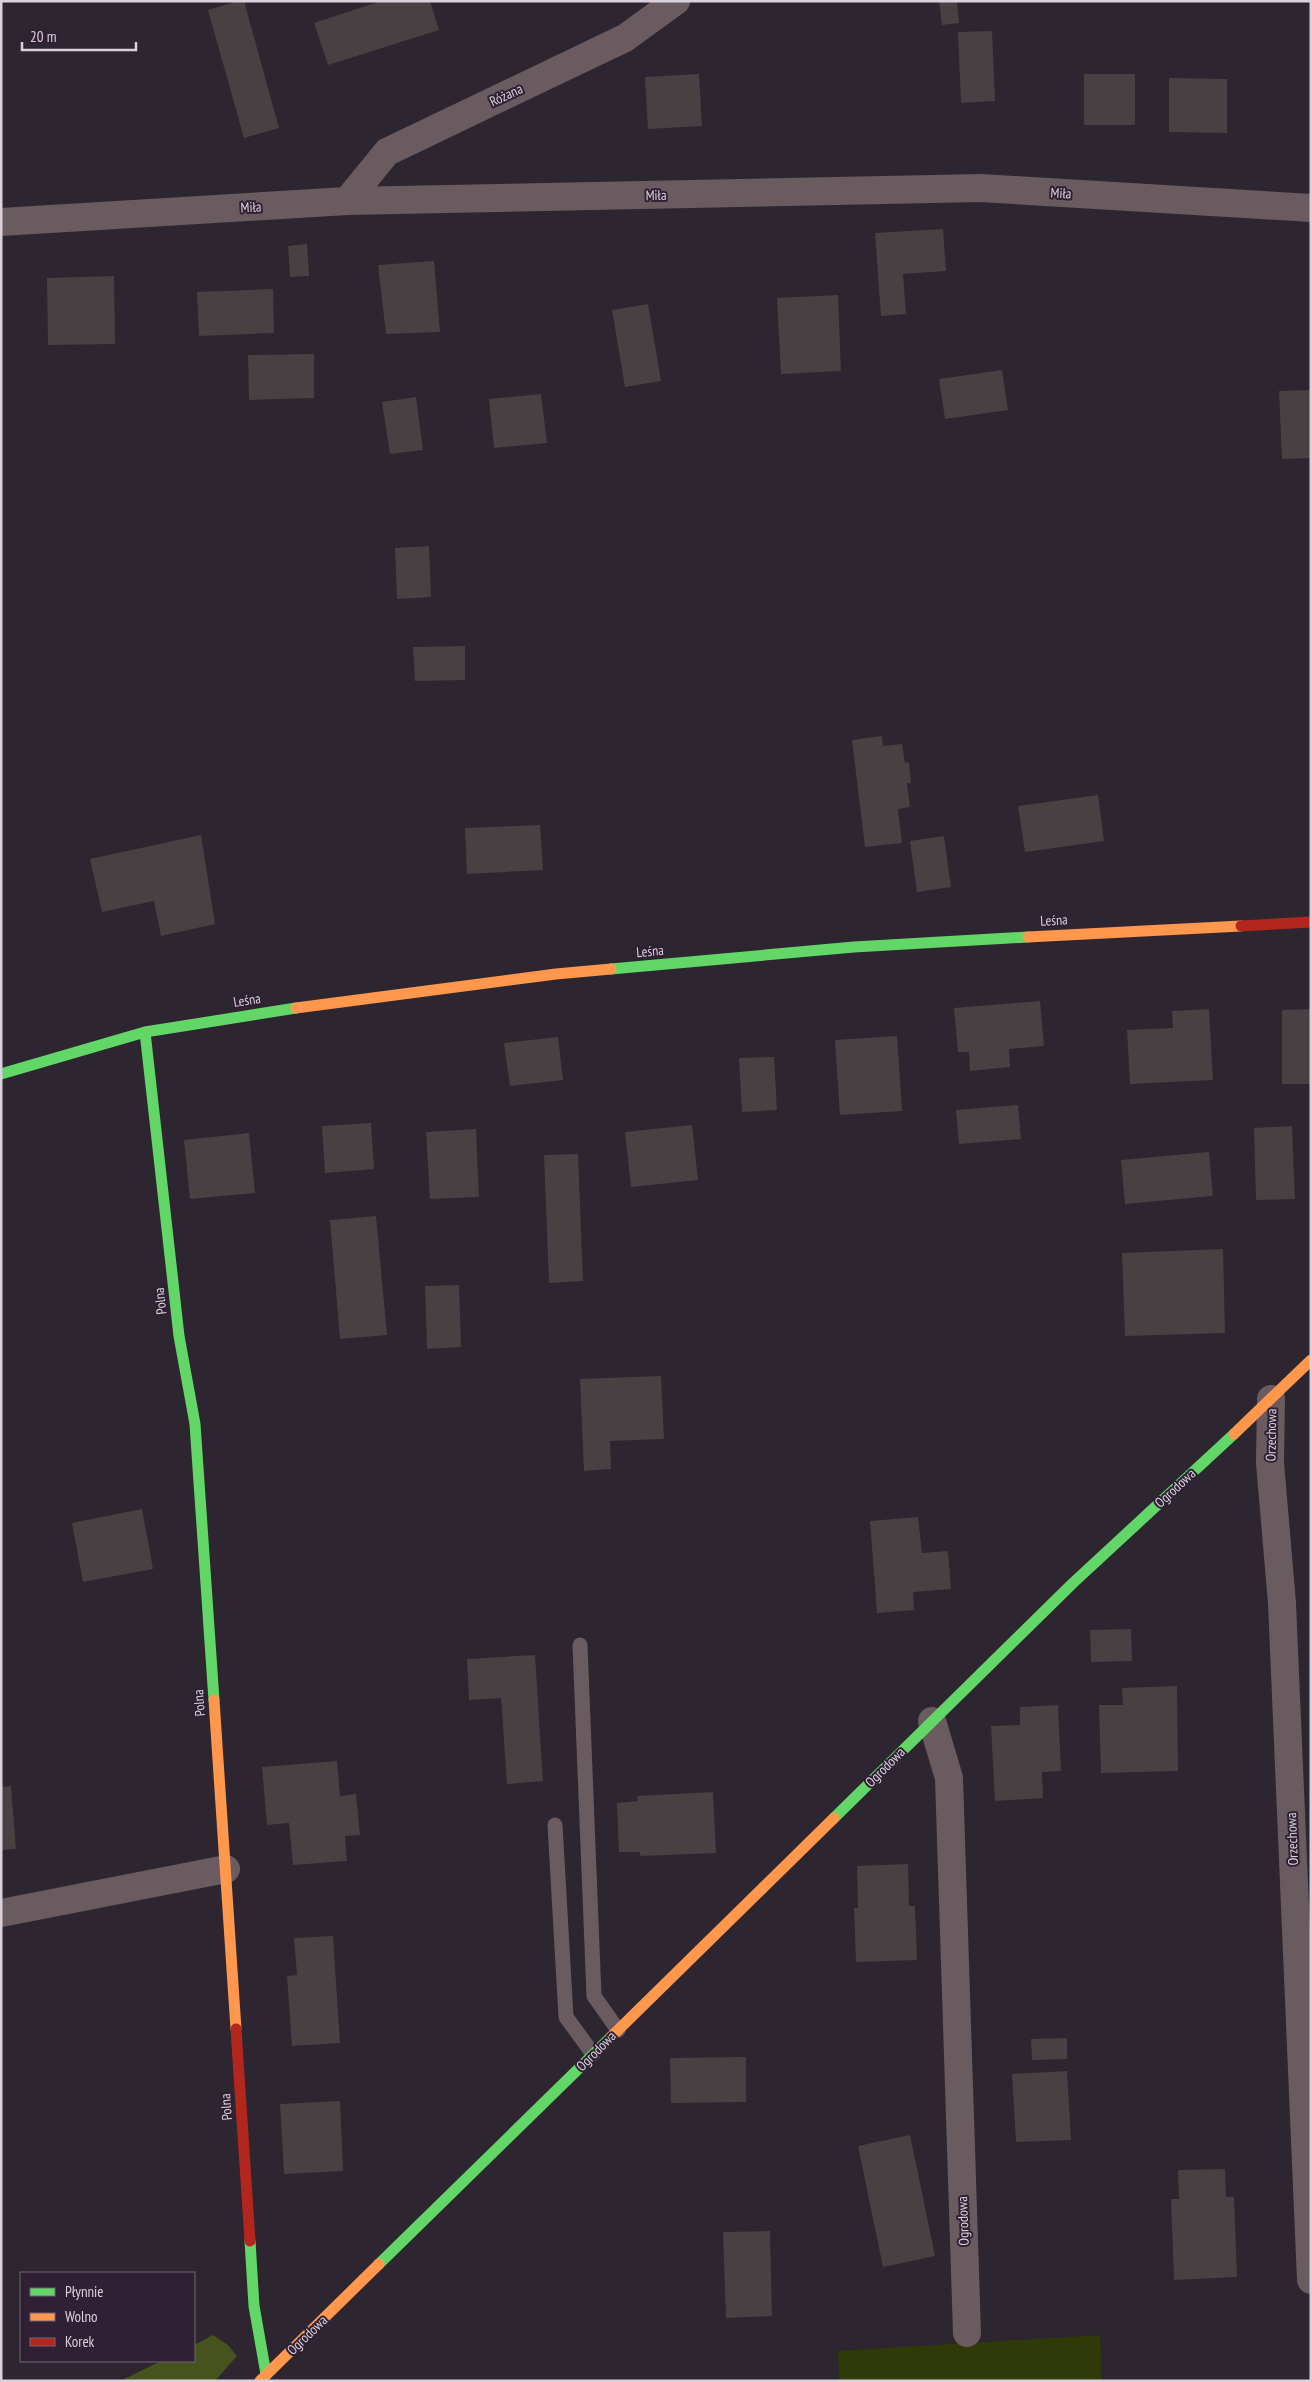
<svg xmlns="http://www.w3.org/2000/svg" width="1312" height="2382" viewBox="0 0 1312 2382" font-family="'PT Sans Narrow',sans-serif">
  <rect width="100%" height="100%" fill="#2d252f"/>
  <path fill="#303a08" d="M1100 2335 1102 2381H839L838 2351Z"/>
  <path fill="#46531c" d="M213 2335 228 2345 237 2356 215 2381H120L161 2361H194V2345Z"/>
  <path fill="#484042" d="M238 1H244L279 128 244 138 208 10Z
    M381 1H430L439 30 328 65 314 23Z
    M939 1H957L959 23 942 25Z
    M992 31 995 101 961 103 958 32Z
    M699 74 702 126 648 129 645 77Z
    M1084 74H1135V125H1084Z
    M1169 78 1227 79V133L1169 132Z
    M943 229 946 271 903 274 906 314 881 316 875 233Z
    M307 244 309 276 290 277 288 246Z
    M434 261 440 332 386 334 378 265Z
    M114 276 115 344 48 345 47 278Z
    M273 289 274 333 199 336 197 292Z
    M838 295 841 371 781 374 777 298Z
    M648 304 661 381 625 387 612 310Z
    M314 354V398L249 400 248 355Z
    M1002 370 1008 410 945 419 939 379Z
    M1311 390V458L1282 459 1279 391Z
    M541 394 547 443 494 448 489 399Z
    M416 397 423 450 390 454 382 402Z
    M429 546 431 597 397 599 395 548Z
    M465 646V680L415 681 413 647Z
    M882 736 883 746 902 744 905 763 909 762 911 783H907L910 807 898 809 902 843 865 847 852 740Z
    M1098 795 1104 841 1025 852 1018 806Z
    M540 825 543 870 467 874 465 828Z
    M201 835 215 924 161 936 154 901 102 912 90 859Z
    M944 836 951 887 917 892 910 841Z
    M1040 1001 1044 1046 1009 1049 1010 1067 970 1071 969 1052H958L954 1008Z
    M1209 1009 1213 1080 1130 1084 1127 1030 1173 1028 1172 1011Z
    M1311 1009V1084H1282V1010Z
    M897 1036 902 1111 840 1115 835 1040Z
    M558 1037 563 1080 510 1086 504 1043Z
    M774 1057 777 1110 742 1112 739 1058Z
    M1018 1105 1021 1139 959 1144 956 1110Z
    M371 1123 374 1169 325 1173 322 1126Z
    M692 1125 698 1180 631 1187 625 1132Z
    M1292 1126 1295 1199 1256 1200 1254 1128Z
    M476 1129 479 1197 430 1199 426 1132Z
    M249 1133 255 1193 190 1199 184 1140Z
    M1209 1152 1213 1196 1125 1204 1121 1160Z
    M578 1154 583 1281 549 1283 544 1155Z
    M376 1216 387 1335 340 1339 330 1220Z
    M1223 1249 1225 1333 1125 1336 1122 1253Z
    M459 1285 461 1347 427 1349 425 1286Z
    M661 1376 664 1439 610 1441 611 1469 584 1471 580 1379Z
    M142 1509 153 1569 83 1582 72 1523Z
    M918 1517 922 1553 948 1551 951 1589 913 1592 914 1610 877 1613 870 1521Z
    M1131 1629 1132 1661 1091 1662 1090 1630Z
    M535 1655 543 1781 507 1784 501 1698 469 1700 467 1659Z
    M1177 1686 1178 1771 1101 1773 1099 1705H1123L1122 1688Z
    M1058 1705 1061 1771 1042 1772 1043 1798 995 1801 991 1726 1020 1725V1707Z
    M337 1761 340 1796 356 1794 360 1835 345 1836 347 1861 293 1865 289 1823 267 1825 262 1767Z
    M11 1786 16 1849 1 1850V1787Z
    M713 1792 716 1853 640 1856V1852H619L617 1803 638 1801 637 1796Z
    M908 1864 909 1906H915L917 1960 856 1962 854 1908H858L857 1866Z
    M333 1936 340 2043 292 2046 287 1976 297 1975 294 1938Z
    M1067 2038V2059L1032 2060 1031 2039Z
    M746 2057V2102L671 2103 670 2058Z
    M1067 2071 1071 2140 1016 2142 1012 2074Z
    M340 2101 343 2171 284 2174 280 2104Z
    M910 2135 935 2256 883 2267 858 2146Z
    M1225 2169 1226 2197H1234L1237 2277 1174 2280 1171 2199H1179L1178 2170Z
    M770 2231 772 2316 726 2318 723 2232Z"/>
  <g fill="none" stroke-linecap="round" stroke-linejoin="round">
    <path stroke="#6a5b60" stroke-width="15" d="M580 1645 594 1996 618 2030
      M555 1825 566 2017 593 2054"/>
    <path stroke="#6a5b60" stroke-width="28" d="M347 201 387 152 625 38 676 1
      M1 222 347 201 981 188 1311 208
      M1271 1399 1270 1463 1282 1603 1311 2280
      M932 1721 949 1778 967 2333
      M1 1913 226 1869"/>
    <path stroke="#63d668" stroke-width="11" d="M611 969 854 947 1028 937
      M145 1032 179 1336 195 1424 214 1700
      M1 1074 145 1032 296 1008
      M834 1818 1073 1583 1234 1434
      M250 2241 254 2306 266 2374
      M379 2264 611 2037"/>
    <path stroke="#ff974d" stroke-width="11" d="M1028 937 1241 926
      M296 1008 556 974 611 969
      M1234 1434 1311 1360
      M214 1700 236 2029
      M611 2037 834 1818
      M260 2381 379 2264"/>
    <path stroke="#b3261e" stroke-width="11" d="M1241 926 1311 922
      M236 2029 250 2241"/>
  </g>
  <g text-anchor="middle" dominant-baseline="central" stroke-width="4" stroke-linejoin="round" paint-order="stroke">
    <g font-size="14" fill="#dad1dd" stroke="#2f2133">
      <text transform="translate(506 95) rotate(-25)">Różana</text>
      <text transform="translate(1061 193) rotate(3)">Miła</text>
      <text transform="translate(656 195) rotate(-1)">Miła</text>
      <text transform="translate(251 207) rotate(-3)">Miła</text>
      <text transform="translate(1054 920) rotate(-3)">Leśna</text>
      <text transform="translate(650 951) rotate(-5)">Leśna</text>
      <text transform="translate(247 1000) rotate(-9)">Leśna</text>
      <text transform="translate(160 1301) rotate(-96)">Polna</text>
      <text transform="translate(1271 1435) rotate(-89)">Orzechowa</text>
      <text transform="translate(1175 1488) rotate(-43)">Ogrodowa</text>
      <text transform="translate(199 1703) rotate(-94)">Polna</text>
      <text transform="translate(885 1767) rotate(-45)">Ogrodowa</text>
      <text transform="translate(1292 1839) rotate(-92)">Orzechowa</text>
      <text transform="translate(596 2051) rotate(-45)">Ogrodowa</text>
      <text transform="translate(226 2107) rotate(-94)">Polna</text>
      <text transform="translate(963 2221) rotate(-92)">Ogrodowa</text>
      <text transform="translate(307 2335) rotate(-44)">Ogrodowa</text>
    </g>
  </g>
  <rect width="1312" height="2382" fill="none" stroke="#dad1dd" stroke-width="5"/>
  <rect x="20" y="2272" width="175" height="90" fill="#2f2133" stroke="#736777"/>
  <rect x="30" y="2288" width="25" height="8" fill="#63d668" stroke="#736777"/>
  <text x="65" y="2297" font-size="15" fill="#dad1dd">Płynnie</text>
  <rect x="30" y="2313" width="25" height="8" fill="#ff974d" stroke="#736777"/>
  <text x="65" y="2322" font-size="15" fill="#dad1dd">Wolno</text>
  <rect x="30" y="2338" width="25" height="8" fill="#b3261e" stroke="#736777"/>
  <text x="65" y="2347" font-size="15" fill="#dad1dd">Korek</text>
  <path d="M22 42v8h114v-8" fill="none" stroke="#dad1dd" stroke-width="2.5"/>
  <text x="30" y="42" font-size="15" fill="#dad1dd" stroke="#2f2133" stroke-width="4" paint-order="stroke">20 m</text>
</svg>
